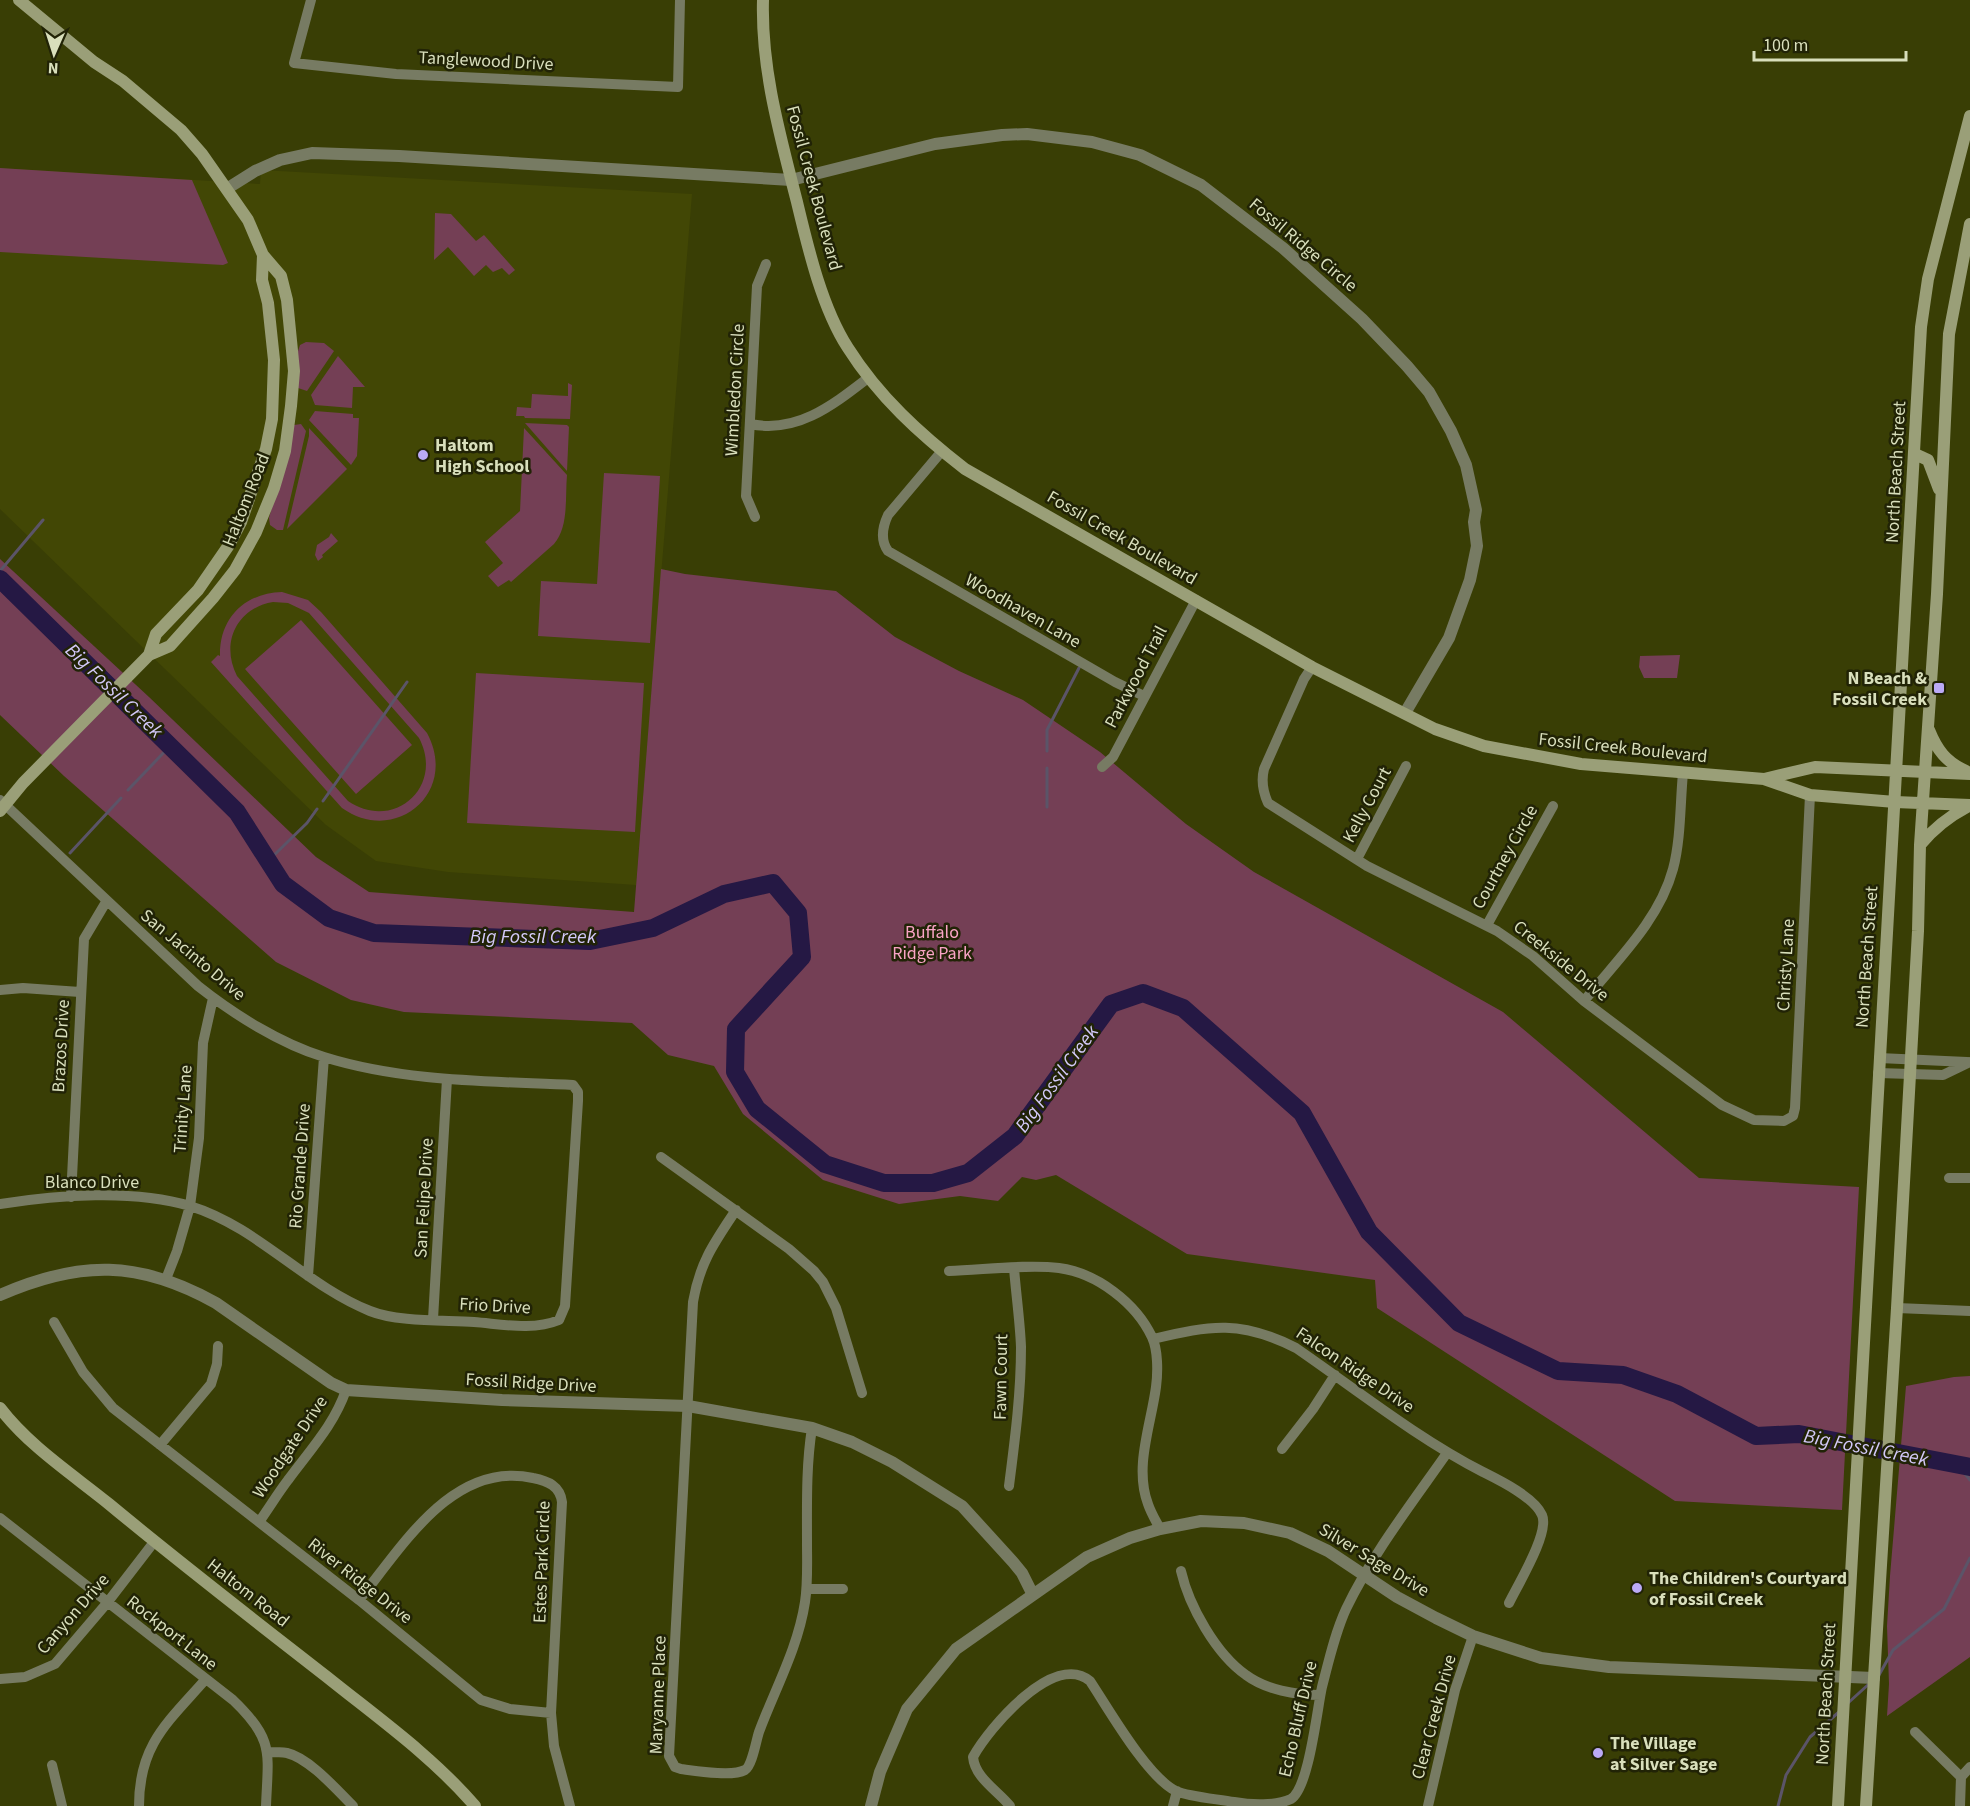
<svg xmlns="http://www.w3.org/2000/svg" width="1970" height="1806" viewBox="0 0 1970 1806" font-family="'Source Sans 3',sans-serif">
  <rect width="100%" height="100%" fill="#393e05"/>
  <path fill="#424705" d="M0 168 260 184 261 170 692 194 636 885 448 872 376 861 326 825 0 509Z"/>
  <path fill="#743f55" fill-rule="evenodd" d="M0 168 192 180 228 263 223 265 0 252Z
    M435 213 451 214 476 241 484 235 515 270 509 275 502 268 493 272 486 265 474 276 448 247 434 260Z
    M306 342 324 343 334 351 307 391 298 388V351L300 345Z
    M338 356 365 387H353L352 408 315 405 311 395Z
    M568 383 572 385 570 419 525 418 524 416H516L517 407 531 408 532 394 568 396Z
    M315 411 353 414V418H359L357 456 351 465 309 420Z
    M525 423 567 425 569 427 567 471Z
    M301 424 306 431 283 530H277L270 525 269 518 294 425Z
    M309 428 347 469 287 529 309 436Z
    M524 428 567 475C565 497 569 527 554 544L511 582 509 580 498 587 488 576 503 563 485 542 520 511Z
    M604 473 660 476 650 643 538 636 541 581 597 584Z
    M331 533 338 541 322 555 323 557 318 561 315 555 317 545 329 537Z
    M0 559 149 697 316 857 369 892 634 912 661 569 685 574 836 591 895 637 959 671 1023 700 1100 752 1186 824 1254 872 1503 1012 1699 1178 1859 1187 1842 1510 1675 1501 1377 1308 1375 1280 1187 1254 1056 1175 1036 1180 1022 1177 998 1201 960 1196 899 1204 823 1180 743 1114 714 1066 668 1055 632 1023 404 1012 351 1000 276 962 64 776 0 715Z
    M282 592 308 600 321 612 427 733C459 792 396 846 342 808L211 662 218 655 220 656C219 619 244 593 282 592ZM273 602 288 603 309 613 419 738C445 787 393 832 348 801L237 676C220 643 237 608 273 602Z
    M301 620 412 745 356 794 245 669Z
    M1680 655 1677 678H1644L1639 667 1640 656Z
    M476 673 644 683 635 832 467 823Z
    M1970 1376V1657L1887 1716 1889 1684 1887 1626 1890 1576 1906 1386 1954 1377Z"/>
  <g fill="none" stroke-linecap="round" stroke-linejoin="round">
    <path stroke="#5b5468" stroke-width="3" d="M0 571 43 520
      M1047 751V730L1079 668
      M1047 768V807
      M128 790 170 746
      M323 801 407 682
      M70 853 121 798
      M268 861 307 823 317 809
      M1957 1464 1970 1480
      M1879 1675 1893 1650 1944 1609 1970 1558
      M1848 1703 1870 1683
      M1778 1806 1786 1775 1810 1737 1839 1712"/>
    <path stroke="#251844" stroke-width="18" d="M0 579 237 812 283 884 329 918 374 933 590 941 653 928 724 894 773 883 798 913 802 957 736 1029 735 1072 757 1109 825 1164 884 1183H933L968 1173 1015 1136 1111 1004 1143 993 1183 1008 1302 1113 1369 1232 1459 1323 1558 1371 1623 1375 1677 1394 1756 1436 1799 1434 1970 1467"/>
    <path stroke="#777b63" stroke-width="10" d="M311 0 294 63 396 74 678 87 680 0
      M750 424C797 434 833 405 868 378
      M942 451 888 515C882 528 880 540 888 551L1115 682 1144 696
      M755 517 746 496 757 286 766 264
      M1312 667 1304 679 1264 769C1261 781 1263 792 1268 803L1367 866 1497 931 1533 956 1584 1001 1722 1105 1754 1120 1784 1121 1793 1116 1795 1108 1810 795
      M1102 767 1113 757 1196 600
      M0 800 198 986C233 1014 281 1044 324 1057 404 1082 490 1081 573 1085L578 1092V1101L565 1306 559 1320C533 1331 501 1324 474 1322 444 1320 397 1322 370 1311 305 1285 258 1227 190 1206 134 1189 57 1195 0 1204
      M1357 859 1406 766
      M1487 925 1553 806
      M0 990 23 988 80 992
      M1584 1001C1616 961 1659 921 1673 869 1681 839 1680 804 1683 773
      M1879 1058 1967 1062
      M1878 1073 1943 1075 1970 1062
      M661 1157 789 1249 814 1271 823 1282 836 1308 862 1393
      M1949 1178H1970
      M71 1197 84 939 106 902
      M736 1210C714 1243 700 1262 693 1302L669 1756 675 1767 681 1769C696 1771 732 1777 745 1770 752 1766 756 1741 759 1732 775 1689 798 1648 805 1602 808 1583 807 1562 807 1543 807 1504 806 1466 812 1428
      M949 1271C982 1270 1027 1264 1059 1268 1097 1273 1136 1303 1152 1337 1158 1350 1158 1372 1156 1387 1151 1425 1134 1467 1148 1504 1151 1513 1156 1521 1160 1529
      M308 1276 324 1057
      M166 1279 177 1251 190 1206 199 1138 203 1043 213 998
      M1897 1308 1970 1311
      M433 1319 447 1079
      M54 1322 83 1372 113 1408 359 1600 481 1700 510 1709 551 1713
      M1153 1339C1211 1325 1241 1320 1296 1348 1357 1390 1417 1438 1483 1472 1499 1480 1534 1497 1542 1515 1550 1533 1517 1586 1509 1603
      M160 1445 211 1384 217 1364 218 1346
      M1282 1449 1313 1409 1335 1375
      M1009 1486C1015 1439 1021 1394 1021 1347 1020 1321 1016 1294 1014 1268
      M0 1518 233 1700C275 1740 268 1753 266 1806
      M259 1522C269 1508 278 1493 288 1480 310 1450 334 1425 346 1390
      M1181 1571C1189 1606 1216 1654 1246 1675 1266 1690 1296 1695 1320 1695
      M807 1589H843
      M359 1600C402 1547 453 1460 533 1478 548 1481 560 1486 562 1502L551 1713 554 1746 570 1806
      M0 1679 25 1677 55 1664 107 1603 154 1542
      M1915 1732 1961 1777
      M268 1752C274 1752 281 1752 287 1753 309 1758 337 1790 353 1806
      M52 1765 62 1806
      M139 1806C139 1745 167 1723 205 1680
      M1010 1806C997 1790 975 1778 973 1757 989 1728 1054 1651 1090 1681 1108 1708 1147 1777 1176 1791 1189 1797 1218 1799 1234 1802 1251 1805 1276 1806 1291 1799 1309 1788 1317 1709 1322 1687 1329 1660 1335 1633 1346 1609 1373 1553 1412 1503 1447 1453
      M1173 1806 1177 1791
      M1428 1806 1455 1690 1473 1636
      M1960 1806 1961 1777 1970 1767"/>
    <path stroke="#777b63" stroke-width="12" d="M228 188 255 171 280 160 312 153 399 156 791 180 935 144 1002 135 1027 134 1092 142 1140 155 1201 185 1283 248 1362 319 1407 366 1429 392 1451 431 1466 465 1476 510 1474 522 1477 546 1470 580 1449 638 1405 713
      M0 1295C80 1260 139 1260 216 1303L331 1383 346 1390 502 1400 688 1406 812 1428 852 1442 892 1462 962 1506 1013 1562 1022 1573 1033 1595
      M871 1806 880 1772 907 1709 956 1649 1087 1557 1130 1538 1160 1529 1201 1521 1244 1523 1290 1533 1328 1551 1397 1597 1436 1618 1473 1636 1541 1658 1609 1667 1874 1678"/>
    <path stroke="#9a9f78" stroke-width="12" d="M763 0C761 69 780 135 797 202 808 248 822 308 848 348 879 397 920 434 965 469L1312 667 1435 729 1484 746 1581 764 1764 779 1810 795 1895 802 1970 805
      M1915 454 1928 460 1939 489
      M149 655 156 634 198 590 229 545 241 522 266 449 272 419 274 360 268 303 262 280 263 255
      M1929 730C1937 750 1946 762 1966 771
      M1764 779 1815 767 1970 774
      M0 811 23 783 149 655 170 646 213 598 235 570 256 532 274 488 285 451 291 406 294 371 287 300 281 276 263 255 248 220 202 154 181 130 123 81 94 62 19 0
      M1920 845C1934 828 1948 817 1967 807
      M0 1408C29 1446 72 1474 109 1504 180 1563 254 1620 327 1677 378 1718 432 1756 475 1806
      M1838 1806 1921 327 1928 279 1970 116
      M1866 1806 1897 1308 1918 931 1920 845 1937 594 1949 334 1970 224"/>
  </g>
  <g fill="#bbaaf6" stroke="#212306" stroke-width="2">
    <circle cx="423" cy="455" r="6"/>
    <rect x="1933" y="682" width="12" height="12" rx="3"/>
    <circle cx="1637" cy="1588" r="6"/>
    <circle cx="1598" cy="1753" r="6"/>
  </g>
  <g text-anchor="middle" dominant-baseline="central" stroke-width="5" stroke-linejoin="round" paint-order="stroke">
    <g font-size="18" fill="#d9dfbc" stroke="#212306">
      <text transform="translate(486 61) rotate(3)">Tanglewood Drive</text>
      <text transform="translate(814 188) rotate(75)">Fossil Creek Boulevard</text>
      <text transform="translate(1303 245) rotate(40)">Fossil Ridge Circle</text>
      <text transform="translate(735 390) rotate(-87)">Wimbledon Circle</text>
      <text transform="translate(1896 472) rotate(-87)">North Beach Street</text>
      <text transform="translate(246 500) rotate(-68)">Haltom Road</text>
      <text transform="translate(1122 538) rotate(30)">Fossil Creek Boulevard</text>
      <text transform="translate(1023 611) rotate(30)">Woodhaven Lane</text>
      <text transform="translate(1136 677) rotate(-62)">Parkwood Trail</text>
      <text transform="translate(1623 748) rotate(6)">Fossil Creek Boulevard</text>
      <text transform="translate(1367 805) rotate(-62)">Kelly Court</text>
      <text transform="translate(1505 857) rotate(-61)">Courtney Circle</text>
      <text transform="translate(193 955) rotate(40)">San Jacinto Drive</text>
      <text transform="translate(1867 957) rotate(-86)">North Beach Street</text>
      <text transform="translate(1561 961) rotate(39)">Creekside Drive</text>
      <text transform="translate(1786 965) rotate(-87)">Christy Lane</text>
      <text transform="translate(61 1046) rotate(-87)">Brazos Drive</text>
      <text transform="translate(183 1109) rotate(-86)">Trinity Lane</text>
      <text transform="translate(300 1166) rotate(-86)">Rio Grande Drive</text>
      <text x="92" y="1182">Blanco Drive</text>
      <text transform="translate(424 1198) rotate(-87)">San Felipe Drive</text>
      <text transform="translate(495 1306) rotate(3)">Frio Drive</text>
      <text transform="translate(1355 1370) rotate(34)">Falcon Ridge Drive</text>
      <text transform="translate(1001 1377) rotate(-89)">Fawn Court</text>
      <text transform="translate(531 1383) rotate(3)">Fossil Ridge Drive</text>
      <text transform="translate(290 1447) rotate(-56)">Woodgate Drive</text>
      <text transform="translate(1374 1560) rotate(31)">Silver Sage Drive</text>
      <text transform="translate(542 1562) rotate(-88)">Estes Park Circle</text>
      <text transform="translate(360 1581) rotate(38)">River Ridge Drive</text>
      <text transform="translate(248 1593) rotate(38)">Haltom Road</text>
      <text transform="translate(73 1614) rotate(-49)">Canyon Drive</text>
      <text transform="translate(172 1633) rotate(38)">Rockport Lane</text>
      <text transform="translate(1826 1694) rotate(-87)">North Beach Street</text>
      <text transform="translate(658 1695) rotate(-88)">Maryanne Place</text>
      <text transform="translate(1434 1717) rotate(-75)">Clear Creek Drive</text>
      <text transform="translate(1298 1719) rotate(-77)">Echo Bluff Drive</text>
    </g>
    <g font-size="18" font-weight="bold" fill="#d9dfbc" stroke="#212306" text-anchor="start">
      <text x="435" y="445">Haltom<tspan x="435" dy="21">High School</tspan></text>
      <text x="1927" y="678" text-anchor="end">N Beach &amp;<tspan x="1927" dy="21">Fossil Creek</tspan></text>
      <text x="1649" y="1578">The Children's Courtyard<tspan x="1649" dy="21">of Fossil Creek</tspan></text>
      <text x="1610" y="1743">The Village<tspan x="1610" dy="21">at Silver Sage</tspan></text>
    </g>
    <g font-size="18" fill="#f9a3c5" stroke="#212306">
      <text x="932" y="932">Buffalo<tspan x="932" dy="21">Ridge Park</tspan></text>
    </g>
    <g font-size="20" font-style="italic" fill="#d3c9f9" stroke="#212306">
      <text transform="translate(114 691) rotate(44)">Big Fossil Creek</text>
      <text x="533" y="937">Big Fossil Creek</text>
      <text transform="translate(1057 1079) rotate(-54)">Big Fossil Creek</text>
      <text transform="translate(1866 1448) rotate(11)">Big Fossil Creek</text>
    </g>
  </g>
  <g transform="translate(54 54) rotate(183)" stroke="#212306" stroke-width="4.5" paint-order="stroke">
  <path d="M0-4.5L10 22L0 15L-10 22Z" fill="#d9dfbc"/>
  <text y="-9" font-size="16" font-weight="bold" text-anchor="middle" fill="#d9dfbc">N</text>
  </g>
  <path d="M1754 51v9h152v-9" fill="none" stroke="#d9dfbc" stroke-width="3"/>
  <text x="1763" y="51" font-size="18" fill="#d9dfbc" stroke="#212306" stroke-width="4.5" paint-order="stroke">100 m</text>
</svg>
